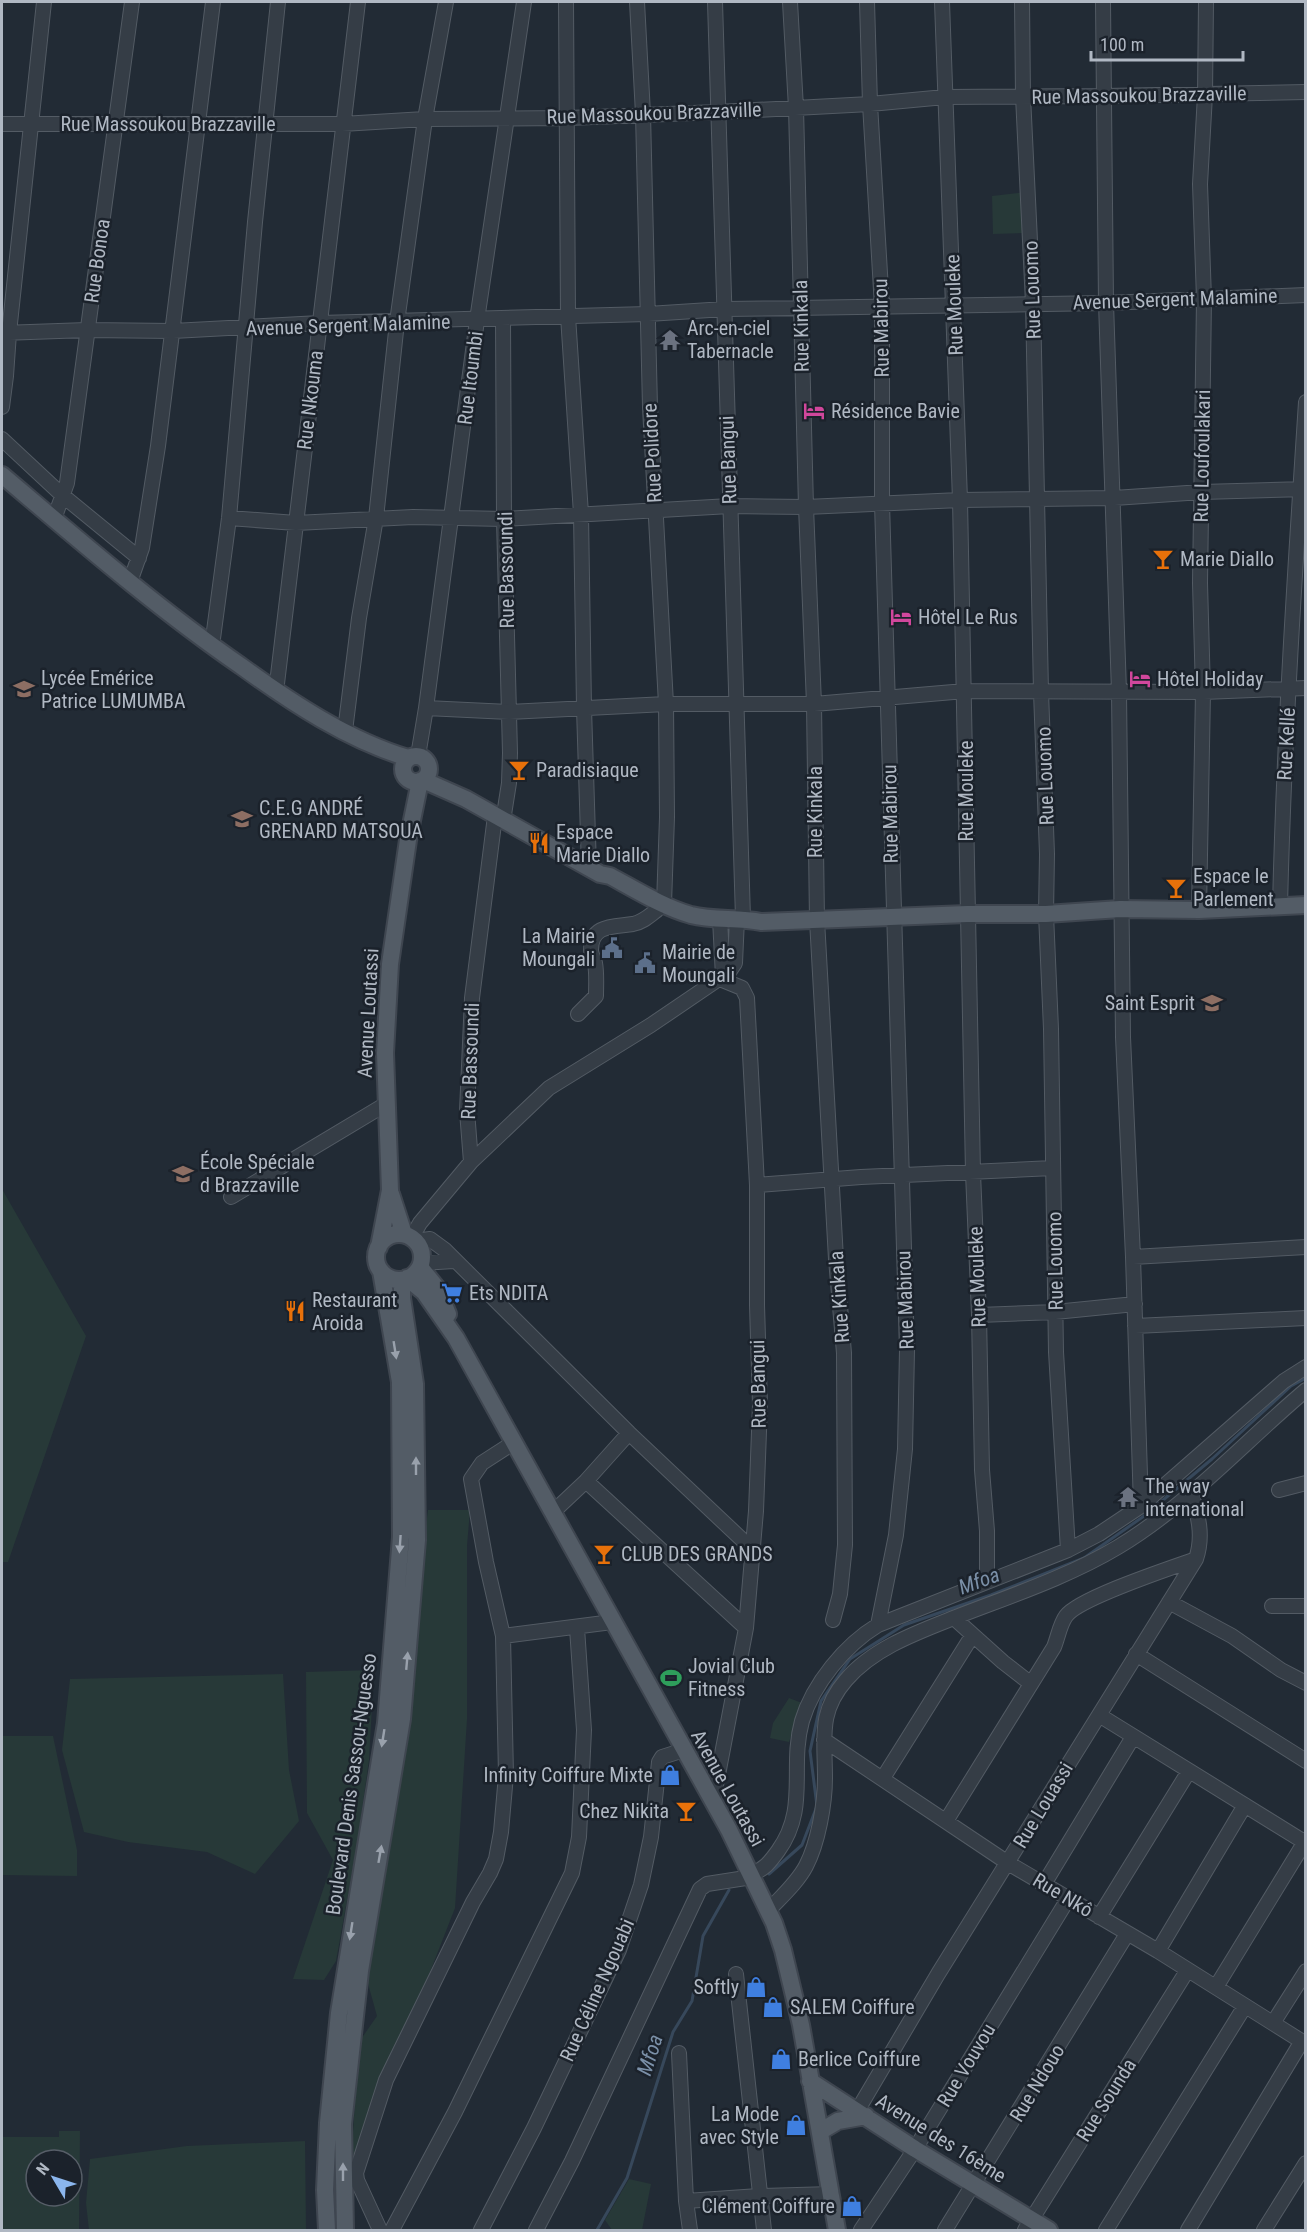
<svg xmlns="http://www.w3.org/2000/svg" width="1307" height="2232" viewBox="0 0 1307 2232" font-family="'Roboto Condensed',sans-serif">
  <rect width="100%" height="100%" fill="#222b35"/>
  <path fill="#273938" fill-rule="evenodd" d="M1026 192 1024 233 993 234 992 196Z
    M2 1189 86 1336 8 1562H2Z
    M428 1510H470L467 1546V1719L455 1908 350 2177 359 2042 377 2016 367 1980Z
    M374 1670 369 1760 357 1845 336 1961 324 1980 293 1979 333 1860 307 1813 306 1672Z
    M283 1674 289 1770 299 1821 255 1874 207 1852 128 1842 84 1832 62 1750 70 1679Z
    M789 1698 802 1703 789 1742 770 1738 773 1723Z
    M2 1736H53L77 1850V1876L2 1875Z
    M59 2131H80L79 2230H2V2137H59ZM36 2160H72V2196H36Z
    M305 2141 306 2230H89L86 2203 90 2159 187 2146Z
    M629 2179 651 2184 642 2230H612L605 2220Z"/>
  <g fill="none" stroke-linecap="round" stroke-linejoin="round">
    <path stroke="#37485b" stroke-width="3" d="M769 1874 802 1845 817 1806 810 1751 821 1701 850 1659 904 1625 991 1595 1084 1558 1144 1516 1212 1459 1291 1386 1306 1378
      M597 2230 627 2178 673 2032 692 2001 703 1936 729 1890"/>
    <defs>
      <path id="minor" d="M566 2 568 316 581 514 584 708 589 868
        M637 2 643 114 650 407 666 704 667 817 664 904
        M715 2 743 918
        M790 2 796 108 806 507 814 704 817 920 836 1259 844 1353 845 1545 840 1594 833 1620
        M867 2 870 104 882 307V503L907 1350 905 1449 896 1535 878 1625
        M942 2 960 500 973 1173 979 1315 982 1470 987 1531V1581
        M1022 2 1023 96 1033 303 1041 692 1047 854 1046 914 1051 1029 1056 1352 1068 1550
        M1103 2 1106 303 1119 692 1123 1037 1133 1257 1141 1506
        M2 124H342L425 119 568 118 718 112 870 104 945 97 1105 96 1306 92
        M2 333 87 330 173 331 320 323 648 314 725 309 1106 303 1306 295
        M2 407 6 376 9 333 44 2
        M2 439 62 495 139 558
        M229 518 296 523 413 517 504 519 730 506 806 507 960 500 1114 498 1202 492 1306 489
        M54 519 67 483 132 2
        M130 582 142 548 158 446 213 2
        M212 646 229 518 255 222 278 2
        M276 692 358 2
        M426 708 509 712 666 704H814L965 691 1203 692 1306 688
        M345 731 359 618 376 518 397 322 425 119 446 2
        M418 756 426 708 477 320 524 2
        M503 821 509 783 510 753 504 519 503 319
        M1280 906C1284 738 1295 570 1306 402
        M1199 910 1203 692 1200 583 1204 299 1200 184 1205 95 1206 2
        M720 919 723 977
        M578 1014 596 996C596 985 597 974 595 963 594 959 591 954 591 950 591 924 614 927 633 924 643 922 649 916 657 910
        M471 1162 467 1111 472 998 495 816
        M757 1185 861 1177 1053 1168
        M231 1197 386 1104
        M412 1237 420 1223 471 1162 549 1088 651 1025 729 972 735 963 737 919
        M416 1241 430 1239 445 1250 629 1433 753 1550
        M1133 1257 1306 1247
        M421 1263 454 1261
        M979 1315 1055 1312 1135 1304
        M1135 1326 1306 1318
        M586 1481 746 1628
        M1279 1490 1306 1483
        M552 1513 586 1481 629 1433
        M1169 1602 1232 1636 1281 1670 1306 1683
        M1272 1606H1306
        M954 1618 1003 1662 1030 1683
        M503 1636 612 1622
        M1136 1654 1306 1761
        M1099 1715 1306 1843
        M824 1740 1008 1863 1158 1951 1306 2044
        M883 1778 972 1636
        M713 1801 746 1628 756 1511 760 1405 757 1305V1185L747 998 742 988 720 979
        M946 1821 1054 1647C1058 1637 1060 1624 1066 1616 1079 1598 1171 1568 1196 1559
        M751 1874C764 1870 770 1862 778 1851 809 1808 789 1768 802 1721 813 1684 845 1645 878 1625L1068 1550 1099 1534 1141 1506 1284 1381 1306 1367
        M1044 1884 1133 1737
        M768 1911C781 1897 797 1883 806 1866 818 1843 825 1804 825 1778 825 1738 818 1712 846 1680 873 1648 918 1632 956 1617 1010 1596 1068 1577 1118 1547 1188 1505 1244 1442 1306 1390
        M1099 1917 1189 1771
        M1158 1951 1245 1805
        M736 1974 764 2230
        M1216 1987 1306 1840
        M1273 2023 1306 1971
        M679 2053 686 2201 690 2230
        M853 2118 938 1974 1196 1559C1204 1535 1198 1515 1191 1492
        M686 2201 759 2196 832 2194
        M380 2230 357 2180 356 2173 386 2080 473 1902 490 1873 496 1859 501 1832 506 1775 503 1636 486 1562 471 1479 482 1463 513 1443
        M392 2230 455 2112 572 1873 579 1837 584 1730 577 1628
        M481 2230 534 2128 619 1950 641 1885 651 1837 659 1762 662 1757 684 1750
        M536 2230 572 2161 700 1889 707 1884 752 1877
        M861 2230 915 2149 1068 1899
        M945 2230 1127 1934
        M1025 2230 1187 1971
        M1106 2230 1245 2006
        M1188 2230 1302 2041
        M1264 2230 1306 2163"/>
      <path id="major" d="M2 475C80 541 157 608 241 666 292 703 348 740 408 758
        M403 769a13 13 0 1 1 26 0a13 13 0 1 1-26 0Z
        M423 780 466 799 600 874 610 876C636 890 663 907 691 915 714 921 738 917 761 922L967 914H1046L1120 909 1199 910 1306 905
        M391 1194 404 1234
        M376 1257a23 23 0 1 1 46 0a23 23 0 1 1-46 0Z
        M379 1247 390 1190 385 1053 390 964 408 840 420 781
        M420 1267 437 1288 448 1314
        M407 1278 424 1292 456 1338 729 1830 774 1923 783 1950 801 2025 837 2230
        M810 2081 915 2149 1049 2230
        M821 2131 838 2121 866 2116
        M327 2230 325 2190 328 2123 339 2013 386 1723 401 1537 400 1382 381 1271
        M345 2230 343 2124 360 1971 402 1719 417 1540 415 1384 402 1298V1280"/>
    </defs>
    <use href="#minor" stroke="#535b64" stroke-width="16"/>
    <use href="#major" stroke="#3f4650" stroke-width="20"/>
    <use href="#minor" stroke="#353d46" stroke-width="14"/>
    <use href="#major" stroke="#535c66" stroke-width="16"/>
  </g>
  <defs><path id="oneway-solid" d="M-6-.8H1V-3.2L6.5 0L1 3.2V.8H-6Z" transform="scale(1.5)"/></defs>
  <g fill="#99a1ac">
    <use href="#oneway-solid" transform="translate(395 1350) rotate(81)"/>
    <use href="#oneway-solid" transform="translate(416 1466) rotate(-90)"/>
    <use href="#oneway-solid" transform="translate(400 1544) rotate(94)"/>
    <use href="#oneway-solid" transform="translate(407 1661) rotate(-85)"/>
    <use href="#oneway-solid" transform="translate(383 1738) rotate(99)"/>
    <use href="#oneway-solid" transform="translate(380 1854) rotate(-80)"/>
    <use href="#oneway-solid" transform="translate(351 1931) rotate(99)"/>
    <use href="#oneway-solid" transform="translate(343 2172) rotate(-90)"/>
  </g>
  <defs>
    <symbol id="temple-bare" viewBox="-9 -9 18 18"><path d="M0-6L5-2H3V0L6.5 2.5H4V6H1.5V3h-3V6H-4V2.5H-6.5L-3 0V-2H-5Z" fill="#6b7280" stroke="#1b222b" stroke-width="2.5" paint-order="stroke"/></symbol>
    <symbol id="hotel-bare" viewBox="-9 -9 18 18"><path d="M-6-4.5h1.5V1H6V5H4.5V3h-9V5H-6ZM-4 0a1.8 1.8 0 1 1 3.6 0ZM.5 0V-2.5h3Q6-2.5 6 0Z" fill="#d1479c" stroke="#1b222b" stroke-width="2.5" paint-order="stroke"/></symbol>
    <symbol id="bar-bare" viewBox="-9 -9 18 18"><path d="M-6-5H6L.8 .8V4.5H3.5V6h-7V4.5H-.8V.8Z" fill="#e8710a" stroke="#1b222b" stroke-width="2.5" paint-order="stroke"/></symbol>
    <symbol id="school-bare" viewBox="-9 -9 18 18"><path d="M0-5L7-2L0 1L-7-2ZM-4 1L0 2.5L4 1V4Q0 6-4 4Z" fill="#8d6e63" stroke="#1b222b" stroke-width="2.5" paint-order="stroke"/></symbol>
    <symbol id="restaurant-bare" viewBox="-9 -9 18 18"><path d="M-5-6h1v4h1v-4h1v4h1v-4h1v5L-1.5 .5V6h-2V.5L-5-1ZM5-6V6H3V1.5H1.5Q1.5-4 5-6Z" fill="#e8710a" stroke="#1b222b" stroke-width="2.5" paint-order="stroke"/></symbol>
    <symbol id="civic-bare" viewBox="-9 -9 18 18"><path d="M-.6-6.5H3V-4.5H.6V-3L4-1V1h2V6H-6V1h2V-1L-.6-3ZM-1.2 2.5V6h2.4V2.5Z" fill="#5c6f8a" stroke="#1b222b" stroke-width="2.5" paint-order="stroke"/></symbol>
    <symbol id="supermarket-bare" viewBox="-9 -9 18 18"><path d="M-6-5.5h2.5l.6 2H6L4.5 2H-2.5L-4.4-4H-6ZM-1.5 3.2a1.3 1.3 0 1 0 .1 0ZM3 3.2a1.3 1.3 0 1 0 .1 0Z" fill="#3f7fe0" stroke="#1b222b" stroke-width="2.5" paint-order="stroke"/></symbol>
    <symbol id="stadium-bare" viewBox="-9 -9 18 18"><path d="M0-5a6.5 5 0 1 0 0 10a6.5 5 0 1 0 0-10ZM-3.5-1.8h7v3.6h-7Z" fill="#2e9e5b" stroke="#1b222b" stroke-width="2.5" paint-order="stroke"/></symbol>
    <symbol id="shop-bare" viewBox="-9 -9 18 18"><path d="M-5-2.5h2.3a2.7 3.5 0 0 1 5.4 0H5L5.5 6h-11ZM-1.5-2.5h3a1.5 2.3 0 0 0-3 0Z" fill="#3f7fe0" stroke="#1b222b" stroke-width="2.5" paint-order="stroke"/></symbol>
  </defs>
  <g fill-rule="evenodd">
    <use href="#temple-bare" x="655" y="325" width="30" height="30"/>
    <use href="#hotel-bare" x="799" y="396" width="30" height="30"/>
    <use href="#bar-bare" x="1148" y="544" width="30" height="30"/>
    <use href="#hotel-bare" x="886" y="602" width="30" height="30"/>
    <use href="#hotel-bare" x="1125" y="664" width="30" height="30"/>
    <use href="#school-bare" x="9" y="674" width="30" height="30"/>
    <use href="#bar-bare" x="504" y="755" width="30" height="30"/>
    <use href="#school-bare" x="227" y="804" width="30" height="30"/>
    <use href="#restaurant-bare" x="524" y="828" width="30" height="30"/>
    <use href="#bar-bare" x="1161" y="873" width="30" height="30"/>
    <use href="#civic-bare" x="597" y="933" width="30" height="30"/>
    <use href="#civic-bare" x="630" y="948" width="30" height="30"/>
    <use href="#school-bare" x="1197" y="988" width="30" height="30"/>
    <use href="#school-bare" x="168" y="1159" width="30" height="30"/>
    <use href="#supermarket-bare" x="437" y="1278" width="30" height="30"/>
    <use href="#restaurant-bare" x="280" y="1296" width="30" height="30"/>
    <use href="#temple-bare" x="1113" y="1482" width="30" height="30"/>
    <use href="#bar-bare" x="589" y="1539" width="30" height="30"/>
    <use href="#stadium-bare" x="656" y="1663" width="30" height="30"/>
    <use href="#shop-bare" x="655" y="1760" width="30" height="30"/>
    <use href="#bar-bare" x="671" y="1796" width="30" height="30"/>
    <use href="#shop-bare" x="741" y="1972" width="30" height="30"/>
    <use href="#shop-bare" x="758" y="1992" width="30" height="30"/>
    <use href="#shop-bare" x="766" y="2044" width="30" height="30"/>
    <use href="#shop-bare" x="781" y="2110" width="30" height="30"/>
    <use href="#shop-bare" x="837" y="2191" width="30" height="30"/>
  </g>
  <g text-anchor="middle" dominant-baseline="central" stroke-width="5" stroke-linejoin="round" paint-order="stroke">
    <g font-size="20" fill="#b0b8c3" stroke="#1b222b">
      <text transform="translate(1139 95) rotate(-1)">Rue Massoukou Brazzaville</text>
      <text transform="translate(654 113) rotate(-2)">Rue Massoukou Brazzaville</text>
      <text x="168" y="124">Rue Massoukou Brazzaville</text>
      <text transform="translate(97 261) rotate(-82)">Rue Bonoa</text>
      <text transform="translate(1032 290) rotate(-92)">Rue Louomo</text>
      <text transform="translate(1175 299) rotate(-2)">Avenue Sergent Malamine</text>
      <text transform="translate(954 305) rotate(-92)">Rue Mouleke</text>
      <text transform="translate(348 325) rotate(-2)">Avenue Sergent Malamine</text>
      <text transform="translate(801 326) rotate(-91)">Rue Kinkala</text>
      <text transform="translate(881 328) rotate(-91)">Rue Mabirou</text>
      <text transform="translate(470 378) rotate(-83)">Rue Itoumbi</text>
      <text transform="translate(310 400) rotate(-83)">Rue Nkouma</text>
      <text transform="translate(652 453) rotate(-93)">Rue Polidore</text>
      <text transform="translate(1202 456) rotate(-89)">Rue Loufoulakari</text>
      <text transform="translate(728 460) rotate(-92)">Rue Bangui</text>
      <text transform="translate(506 570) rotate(-91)">Rue Bassoundi</text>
      <text transform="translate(1286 744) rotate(-87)">Rue Kellé</text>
      <text transform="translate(1045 776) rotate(-92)">Rue Louomo</text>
      <text transform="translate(966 791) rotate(-90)">Rue Mouleke</text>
      <text transform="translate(815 812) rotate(-90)">Rue Kinkala</text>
      <text transform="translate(890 814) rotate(-91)">Rue Mabirou</text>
      <text transform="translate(368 1013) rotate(-87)">Avenue Loutassi</text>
      <text transform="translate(470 1061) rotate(-88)">Rue Bassoundi</text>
      <text transform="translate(1055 1261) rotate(-91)">Rue Louomo</text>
      <text transform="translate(977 1277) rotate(-92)">Rue Mouleke</text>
      <text transform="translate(839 1297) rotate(-94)">Rue Kinkala</text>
      <text transform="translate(905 1300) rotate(-92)">Rue Mabirou</text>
      <text transform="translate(758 1384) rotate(-91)">Rue Bangui</text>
      <text transform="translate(351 1784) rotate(-82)">Boulevard Denis Sassou-Nguesso</text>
      <text transform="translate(728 1788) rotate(61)">Avenue Loutassi</text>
      <text transform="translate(1043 1805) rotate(-59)">Rue Louassi</text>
      <text transform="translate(1063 1895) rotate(31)">Rue Nkô</text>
      <text transform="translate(597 1990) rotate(-66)">Rue Céline Ngouabi</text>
      <text transform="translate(966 2065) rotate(-59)">Rue Vouvou</text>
      <text transform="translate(1037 2083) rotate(-59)">Rue Ndouo</text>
      <text transform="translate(1106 2100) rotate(-58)">Rue Sounda</text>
      <text transform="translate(941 2138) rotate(32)">Avenue des 16ème</text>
    </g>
    <g font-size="20" fill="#b0b8c3" stroke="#1b222b" text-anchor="start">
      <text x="687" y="328">Arc-en-ciel<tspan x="687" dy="23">Tabernacle</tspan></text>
      <text x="831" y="411">Résidence Bavie</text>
      <text x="1180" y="559">Marie Diallo</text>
      <text x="918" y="617">Hôtel Le Rus</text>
      <text x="41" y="678">Lycée Emérice<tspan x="41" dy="23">Patrice LUMUMBA</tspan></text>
      <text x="1157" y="679">Hôtel Holiday</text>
      <text x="536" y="770">Paradisiaque</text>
      <text x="259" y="808">C.E.G ANDRÉ<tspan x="259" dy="23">GRENARD MATSOUA</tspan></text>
      <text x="556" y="832">Espace<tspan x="556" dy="23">Marie Diallo</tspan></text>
      <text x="1193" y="876">Espace le<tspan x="1193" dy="23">Parlement</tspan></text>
      <text x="595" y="936" text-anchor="end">La Mairie<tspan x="595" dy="23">Moungali</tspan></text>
      <text x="662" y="952">Mairie de<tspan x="662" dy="23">Moungali</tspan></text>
      <text x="1195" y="1003" text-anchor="end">Saint Esprit</text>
      <text x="200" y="1162">École Spéciale<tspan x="200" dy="23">d Brazzaville</tspan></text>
      <text x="469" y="1293">Ets NDITA</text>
      <text x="312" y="1300">Restaurant<tspan x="312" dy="23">Aroida</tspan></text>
      <text x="1145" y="1486">The way<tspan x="1145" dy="23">international</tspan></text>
      <text x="621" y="1554">CLUB DES GRANDS</text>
      <text x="688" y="1666">Jovial Club<tspan x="688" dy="23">Fitness</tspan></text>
      <text x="653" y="1775" text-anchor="end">Infinity Coiffure Mixte</text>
      <text x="669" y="1811" text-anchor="end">Chez Nikita</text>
      <text x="739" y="1987" text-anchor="end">Softly</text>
      <text x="790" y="2007">SALEM Coiffure</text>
      <text x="798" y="2059">Berlice Coiffure</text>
      <text x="779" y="2114" text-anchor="end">La Mode<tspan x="779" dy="23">avec Style</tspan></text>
      <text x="835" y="2206" text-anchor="end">Clément Coiffure</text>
    </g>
    <g font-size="21" font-style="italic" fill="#7b90a8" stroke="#1b222b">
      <text transform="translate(979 1581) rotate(-20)">Mfoa</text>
      <text transform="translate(650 2055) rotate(-72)">Mfoa</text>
    </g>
  </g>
  <rect width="1307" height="2232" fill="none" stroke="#b0b8c3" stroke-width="6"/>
  <g transform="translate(54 2178) rotate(309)"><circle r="28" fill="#1b222b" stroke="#575e68" stroke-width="1.5"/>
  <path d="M0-4.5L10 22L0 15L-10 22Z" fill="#8bb6ed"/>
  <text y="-9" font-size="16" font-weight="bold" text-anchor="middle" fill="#b0b8c3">N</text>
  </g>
  <path d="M1091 51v9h152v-9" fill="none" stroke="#b0b8c3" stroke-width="3"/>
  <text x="1100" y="51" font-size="18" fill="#b0b8c3" stroke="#1b222b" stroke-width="4.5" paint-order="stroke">100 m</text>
</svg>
